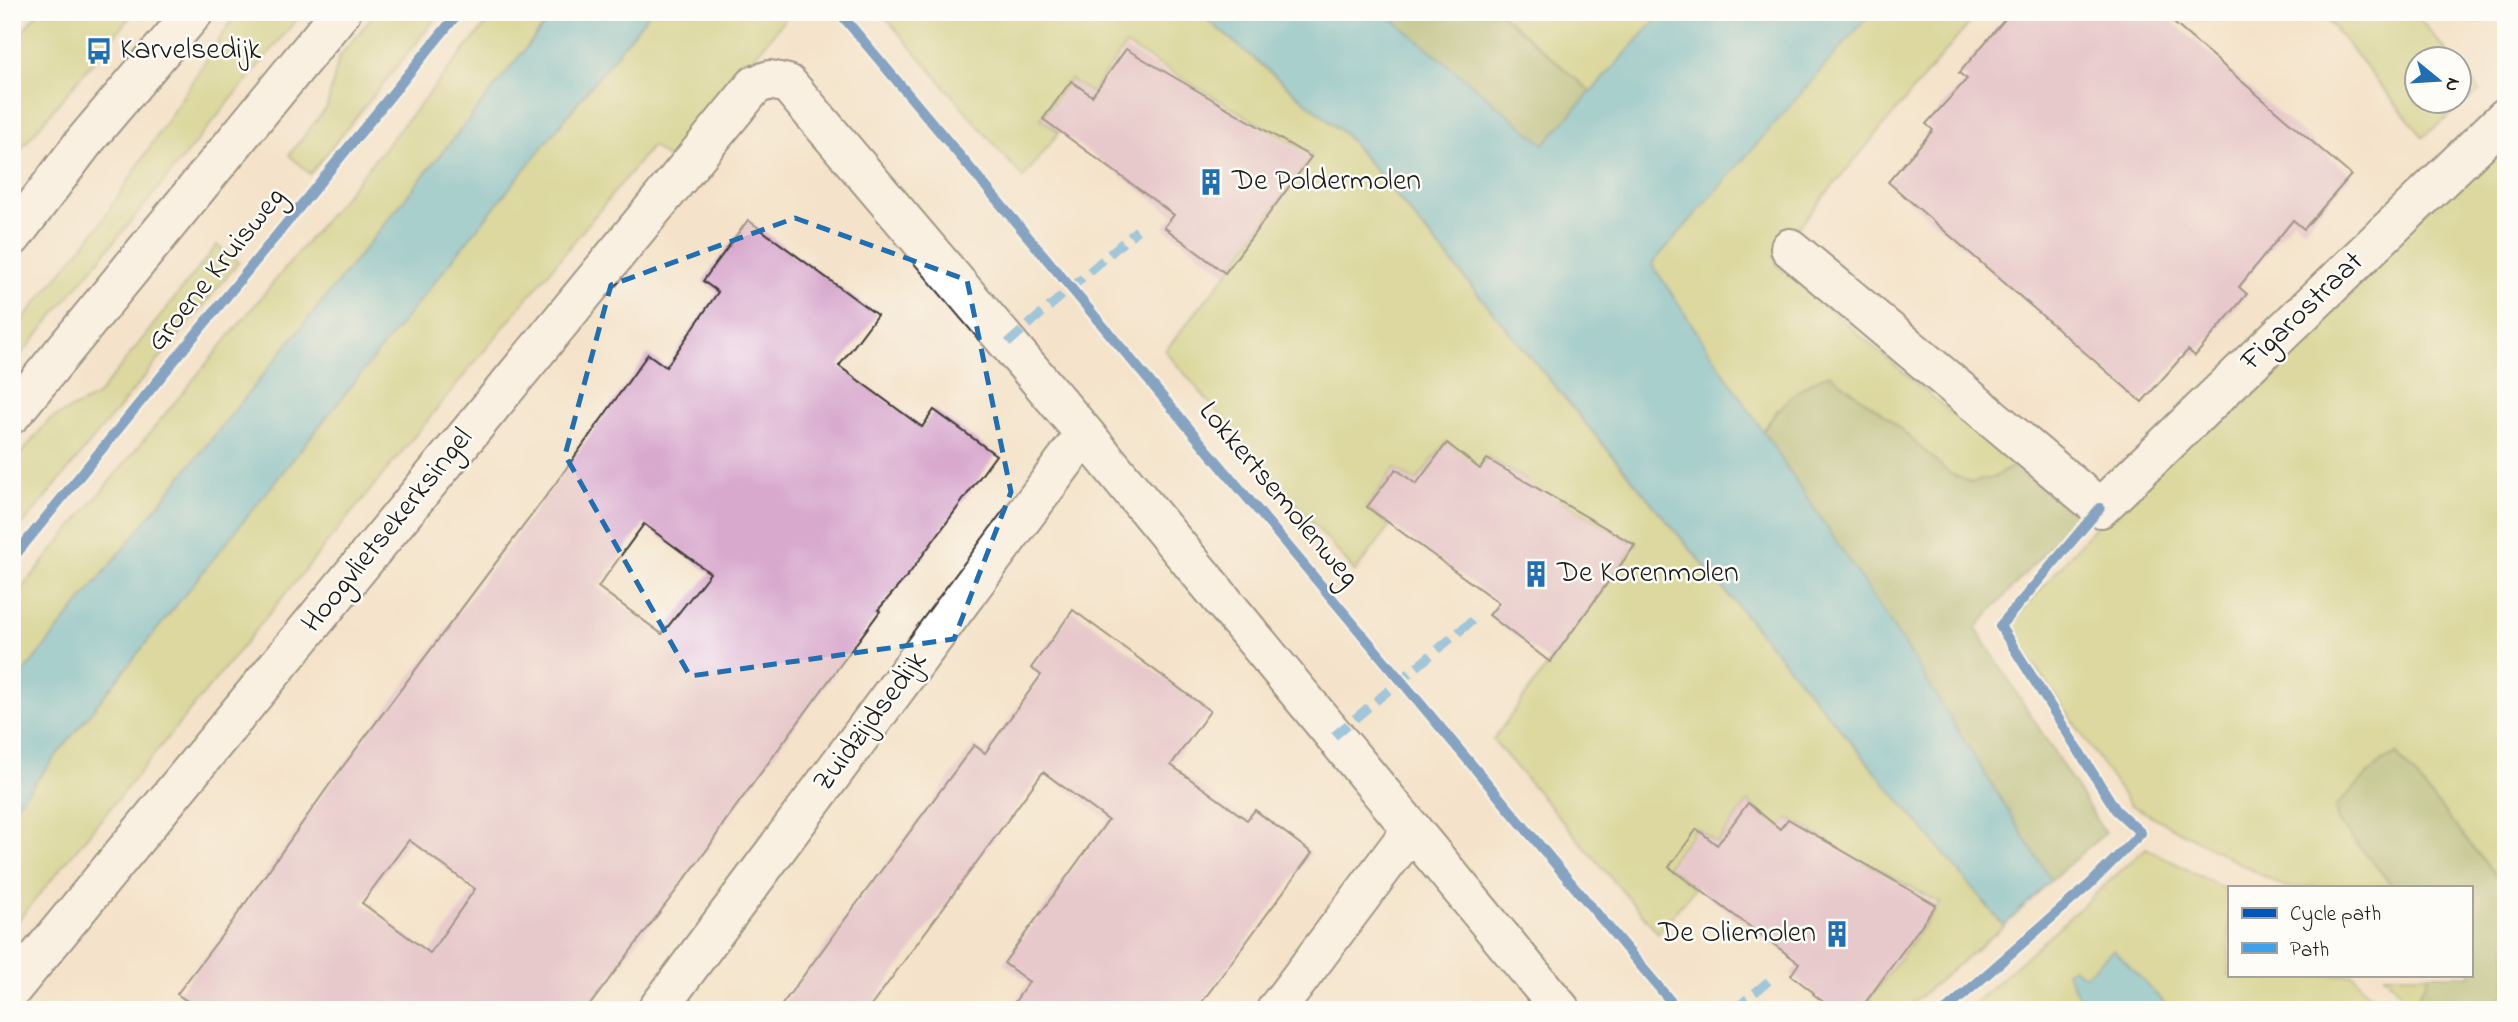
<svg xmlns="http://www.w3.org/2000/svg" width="2518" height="1022" viewBox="0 0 2518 1022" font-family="'Indie Flower',sans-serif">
  <rect width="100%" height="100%" fill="#fdfcf7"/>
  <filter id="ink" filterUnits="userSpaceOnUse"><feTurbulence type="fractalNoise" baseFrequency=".0143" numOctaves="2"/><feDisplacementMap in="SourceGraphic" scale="14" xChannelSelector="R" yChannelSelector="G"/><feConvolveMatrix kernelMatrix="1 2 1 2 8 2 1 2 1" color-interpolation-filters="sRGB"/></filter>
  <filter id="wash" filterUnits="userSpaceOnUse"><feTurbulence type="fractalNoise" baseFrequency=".00686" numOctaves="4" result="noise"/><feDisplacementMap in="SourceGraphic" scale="28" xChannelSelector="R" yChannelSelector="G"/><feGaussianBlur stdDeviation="1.57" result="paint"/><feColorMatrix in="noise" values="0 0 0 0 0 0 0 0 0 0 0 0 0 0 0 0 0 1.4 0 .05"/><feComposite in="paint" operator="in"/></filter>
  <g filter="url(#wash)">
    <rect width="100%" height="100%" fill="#f4e3ca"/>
    <path fill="#beca6b" stroke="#6d7344" stroke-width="2" d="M38 12H134L12 160V45Z
      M237 12H303L12 366V333L99 226Z
      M376 12H441L310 174 289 155 327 107 339 57Z
      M496 12H555L12 687V600Z
      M650 12H791L670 160 652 146 12 928V811Z
      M881 12H1198L1345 135 2004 926 1904 1010H1862L1940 903 1861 860 1851 872 1825 848 1829 841 1789 818 1779 830 1748 802 1717 843 1696 828 1667 866 1695 888 1658 933 1493 740 1637 543 1632 540 1630 541 1560 500 1550 512 1524 488 1527 481 1487 457 1476 470 1446 442 1416 482 1395 468 1367 507 1390 526 1355 572 1165 351 1226 275 1312 155 1126 45 1091 93 1070 79 1041 119 1059 132 1023 178Z
      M1499 12H1663L1591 92Z
      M1872 12H1979L1774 256 1777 265 2014 466 1992 478 1971 483 1949 473 1887 417 1778 409 1762 431 1651 263Z
      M2340 12H2414L2453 59 2416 60V102H2458L2459 66 2480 91 2423 137 2329 22Z
      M2506 137V888L2396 754 2375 866 2394 887H2284L2129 804 2009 627 2091 531 2342 304 2375 258Z
      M217 245 239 262 12 538V464L49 420 97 396Z
      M2146 848 2229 891V975H2353L2382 1010H2171L2114 950 2081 1001 2088 1010H1967Z
      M2384 975H2428L2427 980 2412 1006Z"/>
    <path fill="#96ae5f" stroke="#59653e" stroke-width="2" d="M1384 12H1499L1591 92 1544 145Z
      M1830 374 1887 417 1949 473 1971 483 1993 478 2014 466 2077 516 1976 628 2105 833 2051 880 1904 644 1763 431C1779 407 1801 382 1830 374Z
      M2397 754 2506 888V993L2484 1010H2415L2412 1006 2427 980 2428 975H2471V887H2394L2338 822 2335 807 2382 761Z"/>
    <path fill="#50b6cf" stroke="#366976" stroke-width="2" d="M555 12H650L12 811V687Z
      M1198 12H1384L1544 144 1663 12H1872L1652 264 1904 644 2051 880 2004 926 1346 135Z
      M2114 950 2171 1010H2088L2081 1001 2066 972 2073 968 2085 975Z"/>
    <g id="blocks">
      <path fill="#d8a9cd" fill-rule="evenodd" d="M2011 12H2161L2351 175 2304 229 2293 220 2239 287 2247 294 2195 356 2188 350 2142 402 1888 182 1933 130 1926 124 1967 79 1959 73Z
        M1126 49 1311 157 1225 273 1164 227 1174 215 1043 119 1071 81 1092 96Z
        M748 220 877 315 839 366 922 427 934 410 996 455 909 574 878 610 880 611 724 823 709 847 586 1010H200L177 994 229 926 332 781 555 484 648 354 666 367 718 292 703 281ZM644 524 710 573 662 634 598 587ZM409 840 475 889 430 953 362 903Z
        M1447 443 1480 469 1487 459 1635 545 1550 662 1489 615 1499 603 1367 507 1396 469 1416 484Z
        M1073 610 1210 711 1171 765 1247 820 1255 810 1312 853 1242 948 1196 1010H1009L1029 982 1004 963 1108 820 1043 772 868 1010H778L974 745 985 753 1041 675 1031 668Z
        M1748 803 1780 829 1788 819 1936 905 1860 1010H1834L1813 994 1814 993 1791 975 1799 963 1669 867 1697 829 1717 845Z"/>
    </g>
  </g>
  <g filter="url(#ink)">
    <use href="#blocks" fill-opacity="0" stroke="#3c3a36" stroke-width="2"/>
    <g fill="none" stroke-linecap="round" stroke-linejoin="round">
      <defs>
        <path id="minor" d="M1790 248 2100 508 2506 117
          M12 989 755 85 770 80 788 84 1085 434 1561 1010
          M657 1010 1085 434
          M1276 1010 1412 829"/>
        <path id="major" d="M12 237 84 142 194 12
          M12 414 341 12"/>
      </defs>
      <use href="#minor" stroke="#3c3a36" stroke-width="42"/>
      <use href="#major" stroke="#3c3a36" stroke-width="42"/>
      <use href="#minor" stroke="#fff" stroke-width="38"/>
      <use href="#major" stroke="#fff" stroke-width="38"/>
      <path stroke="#3da2ea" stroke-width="9" stroke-dasharray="18 9" stroke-linecap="butt" d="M1008 343 1137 230
        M1334 736 1473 620
        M1734 1010 1771 979"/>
      <defs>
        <path id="cycleway" d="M839 12 1678 1010
          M12 559 459 12
          M1946 1010 2090 884 2141 833 2116 810 2000 626 2100 508"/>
      </defs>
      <use href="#cycleway" stroke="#fdfcf7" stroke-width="15"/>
      <use href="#cycleway" stroke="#0057b8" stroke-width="10"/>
    </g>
  </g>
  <path d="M0 0H2518V1022H0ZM795 218 967 280 1011 492 954 639 690 676 565 455 611 285Z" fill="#f4e3ca" fill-opacity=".55" fill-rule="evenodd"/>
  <path fill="none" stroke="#1f6fb2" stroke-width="5" stroke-dasharray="14 9" stroke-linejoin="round" d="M795 218 967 280 1011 492 954 639 690 676 565 455 611 285Z"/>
  <defs>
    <symbol id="bus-bare" viewBox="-9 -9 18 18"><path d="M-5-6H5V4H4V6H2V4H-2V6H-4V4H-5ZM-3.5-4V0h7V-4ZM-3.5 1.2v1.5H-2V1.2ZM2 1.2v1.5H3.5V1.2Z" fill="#1f6fb2" stroke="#fdfcf7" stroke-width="2.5" paint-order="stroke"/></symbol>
    <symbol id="building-bare" viewBox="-9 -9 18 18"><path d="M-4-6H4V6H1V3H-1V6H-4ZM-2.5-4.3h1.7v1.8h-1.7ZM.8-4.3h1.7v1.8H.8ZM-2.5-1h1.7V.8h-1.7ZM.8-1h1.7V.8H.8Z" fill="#1f6fb2" stroke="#fdfcf7" stroke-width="2.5" paint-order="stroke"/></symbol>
  </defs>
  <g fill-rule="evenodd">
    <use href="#bus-bare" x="80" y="32" width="38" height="38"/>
    <use href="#building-bare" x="1192" y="163" width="38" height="38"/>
    <use href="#building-bare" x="1517" y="555" width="38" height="38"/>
    <use href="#building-bare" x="1818" y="915" width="38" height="38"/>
  </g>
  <g text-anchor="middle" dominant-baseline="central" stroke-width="5" stroke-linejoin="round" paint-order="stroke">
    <g font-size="30" fill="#1c1c1c" stroke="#fdfcf7" text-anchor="start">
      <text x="120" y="51">Karvelsedijk</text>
      <text x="1232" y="182">De Poldermolen</text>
      <text x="1557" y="574">De Korenmolen</text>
      <text x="1816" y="934" text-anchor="end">De Oliemolen</text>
    </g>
    <g font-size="30" fill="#1c1c1c" stroke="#fdfcf7">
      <text transform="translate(217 270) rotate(-51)">Groene Kruisweg</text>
      <text transform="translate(2303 312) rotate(-44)">Figarostraat</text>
      <text transform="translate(1278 495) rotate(50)">Lokkertsemolenweg</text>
      <text transform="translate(388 531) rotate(-51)">Hoogvlietsekerksingel</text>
      <text transform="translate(871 722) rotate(-53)">Zuidzijdsedijk</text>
    </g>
  </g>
  <rect width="2518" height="1022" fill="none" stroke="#fdfcf7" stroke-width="42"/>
  <rect x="2228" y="886" width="245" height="91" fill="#fdfcf7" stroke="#a3a29f" stroke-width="2"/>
  <rect x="2242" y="908" width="35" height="10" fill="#0057b8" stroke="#a3a29f" stroke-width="2"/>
  <text x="2290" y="920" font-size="21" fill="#1c1c1c">Cycle path</text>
  <rect x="2242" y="943" width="35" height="10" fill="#3da2ea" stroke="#a3a29f" stroke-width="2"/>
  <text x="2290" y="956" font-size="21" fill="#1c1c1c">Path</text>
  <g transform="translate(2438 80) rotate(108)"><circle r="33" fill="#fdfcf7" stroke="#a3a29f" stroke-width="2"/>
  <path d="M0-5L12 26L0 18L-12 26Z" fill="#1f6fb2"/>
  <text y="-10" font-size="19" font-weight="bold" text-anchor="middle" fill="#1c1c1c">N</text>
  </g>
</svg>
